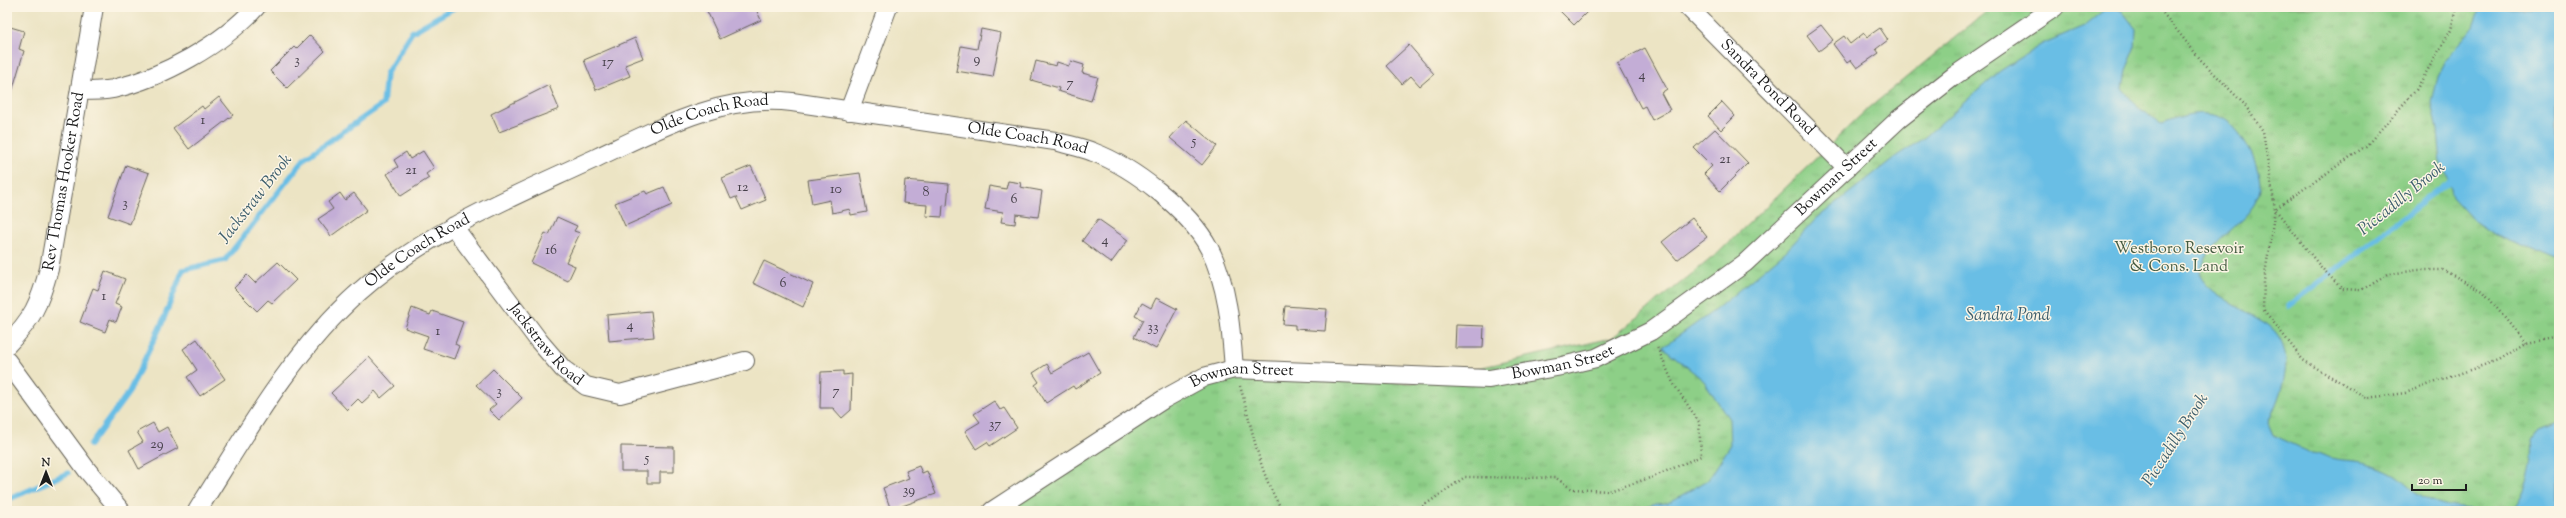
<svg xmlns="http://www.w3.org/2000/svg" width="2566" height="518" viewBox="0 0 2566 518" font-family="'Sorts Mill Goudy',serif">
  <defs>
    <pattern id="park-tufts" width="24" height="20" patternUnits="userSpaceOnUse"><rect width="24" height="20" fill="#8dcf87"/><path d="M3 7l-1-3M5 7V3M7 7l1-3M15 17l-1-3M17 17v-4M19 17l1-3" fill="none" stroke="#79b174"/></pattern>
  </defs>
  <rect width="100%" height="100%" fill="#fcf5e5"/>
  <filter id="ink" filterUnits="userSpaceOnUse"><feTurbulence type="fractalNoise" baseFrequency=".025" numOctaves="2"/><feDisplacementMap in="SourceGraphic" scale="8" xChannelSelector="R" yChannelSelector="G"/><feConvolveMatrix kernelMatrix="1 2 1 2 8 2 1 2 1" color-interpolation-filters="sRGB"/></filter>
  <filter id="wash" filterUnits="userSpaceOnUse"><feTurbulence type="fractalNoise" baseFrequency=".012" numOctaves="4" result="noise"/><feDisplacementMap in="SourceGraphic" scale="16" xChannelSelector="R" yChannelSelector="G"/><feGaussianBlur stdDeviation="0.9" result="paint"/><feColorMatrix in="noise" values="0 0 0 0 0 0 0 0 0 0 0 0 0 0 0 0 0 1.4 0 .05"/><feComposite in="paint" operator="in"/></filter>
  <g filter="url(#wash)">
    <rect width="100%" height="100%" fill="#ece4c4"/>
    <path fill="url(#park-tufts)" stroke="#547652" d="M1992 7H2559V511H982L1107 430 1207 374 1412 383 1612 338 1718 253 1863 113Z"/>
    <path fill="#69bee5" stroke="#426d80" d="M2480 7H2559V262L2493 234 2474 221 2452 197 2446 171 2441 164 2438 130 2432 103 2438 76 2446 60 2473 27Z
      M2115 8 2122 11 2136 29 2135 49 2126 70 2123 89 2136 106 2161 123C2183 116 2194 110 2217 116 2240 121 2268 176 2258 197 2249 219 2221 235 2208 254 2204 260 2202 268 2199 274 2206 288 2219 295 2233 304 2244 311 2256 317 2267 324 2301 350 2281 393 2268 423L2273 435 2310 452C2319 452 2323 456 2331 458 2338 460 2347 460 2355 461 2366 462 2380 467 2390 472 2403 478 2410 489 2422 496 2447 511 2488 512 2515 506 2529 486 2534 461 2532 438L2541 427 2559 420V511H1636L1655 504 1668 503 1708 480 1730 446 1729 419 1704 381 1663 347 1715 310 1786 251 1816 219 1895 157 1925 137 2000 71 2042 44 2084 26 2104 10Z"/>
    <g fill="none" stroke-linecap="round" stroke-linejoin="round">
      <path stroke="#69bee5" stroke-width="5.5" d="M2289 306 2455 177
        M90 445 129 392 162 323 183 270 225 260 305 158 383 104 386 74 412 32 455 7
        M7 500 68 473"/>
    </g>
    <g id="blocks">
      <path fill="#c3add6" d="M714 7H755L761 20 720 39 707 11Z
        M1556 7H1592L1574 25Z
        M1821 25 1833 40 1819 51 1807 35Z
        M7 26 24 31 19 49 24 51 11 95 7 94Z
        M1880 28 1888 40 1876 49 1879 53 1857 68 1851 60 1847 63 1833 44 1844 36 1850 44 1864 33 1867 37Z
        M981 29 1001 33 993 77 956 71 961 46 977 49Z
        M310 35 325 51 287 88 270 71 294 47 296 49Z
        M635 38 643 58 625 65 630 76 596 90 584 60Z
        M1409 45 1434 74 1420 86 1411 76 1402 84 1386 66Z
        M1645 48 1667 89 1661 93 1670 110 1652 120 1645 106 1641 108 1617 63Z
        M1036 61 1056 66 1057 62 1069 66 1071 61 1084 65 1082 73 1098 77 1091 101 1058 91 1059 88 1031 80Z
        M549 85 559 109 499 132 491 114Z
        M219 97 233 115 189 149 173 128 202 106 204 109Z
        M1722 102 1735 116 1721 130 1708 116Z
        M1186 120 1217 146 1202 165 1170 138Z
        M1715 129 1748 163 1720 191 1704 174 1712 166 1694 148Z
        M423 151 434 168 426 174 429 178 401 196 387 174 398 167 394 160 406 152 410 159Z
        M126 165 149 173 130 224 108 216Z
        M751 166 766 200 742 210 736 197 731 199 722 178Z
        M860 173 867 212 851 215 850 209 832 213 830 200 812 204 808 180Z
        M905 180 949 184 947 206 943 205 942 217 926 216 927 205 903 203Z
        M1008 181 1021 183 1020 187 1042 191 1038 217 1016 214 1015 224 1001 222 1003 212 985 209 989 186 1006 189Z
        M664 187 672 205 625 226 615 203 645 191 647 194Z
        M340 193 345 200 354 193 367 210 331 236 318 219 333 209 328 202Z
        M557 217 577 226 574 231 580 233 566 262 575 266 568 281 531 263 545 233 549 235Z
        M1692 218 1707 237 1677 260 1662 242Z
        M1098 219 1128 240 1111 263 1082 241Z
        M764 261 813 284 803 307 753 283Z
        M278 262 296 280 272 303 268 300 257 311 234 288 247 275 255 283Z
        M105 271 125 279 115 304 122 307 116 322 110 319 105 332 80 322 93 288 98 290Z
        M1156 298 1177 309 1156 349 1134 337 1143 320 1135 316 1142 303 1151 308Z
        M1285 306 1327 309 1325 331 1295 329V325L1283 324Z
        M412 308 430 315 432 311 463 322 455 344 459 346 454 359 423 349 428 336 405 328Z
        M651 311 654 337 609 341 607 315Z
        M1456 325 1484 326 1483 348H1455Z
        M197 339 225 379 200 396 187 377 197 370 183 349Z
        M1088 352 1100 373 1075 389 1073 386 1046 403 1035 385 1039 382 1033 373 1047 364 1052 373Z
        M369 357 395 386 381 398 375 391 362 403 358 399 347 410 331 393Z
        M493 369 522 398 499 420 489 410 496 404 476 385Z
        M843 371V375L852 374 851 410 842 418 833 408H820L821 372Z
        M994 401 1000 410 1004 408 1017 428 990 446 987 442 976 449 965 431 980 422 974 414Z
        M153 423 158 432 167 427 178 448 139 469 129 450 143 442 137 432Z
        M621 446 674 447V472H660V483H647V471H621Z
        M919 466 922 473 927 471 936 494 891 510 883 488 909 478 906 471Z"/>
    </g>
  </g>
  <g filter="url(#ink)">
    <use href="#blocks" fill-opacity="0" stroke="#656257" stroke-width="1"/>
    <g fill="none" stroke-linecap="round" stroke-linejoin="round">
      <defs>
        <g id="minor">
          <path id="s1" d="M1688 7 1847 168"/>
          <path d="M80 91C90 91 103 91 113 89 162 78 223 44 256 7"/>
          <path d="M849 111 888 7"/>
          <path id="s2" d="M453 226 539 341 563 369 586 386 620 394 745 361"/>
          <path id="s3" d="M7 345C33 318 39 305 49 269L94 7"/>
          <path d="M7 361 87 470 121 511"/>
          <path id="s4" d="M197 511C244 437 292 351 359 292 428 230 515 196 598 157 660 128 722 94 792 102L1055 141C1068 145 1081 147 1093 152 1133 167 1189 210 1209 248 1228 285 1231 328 1234 369"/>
          <path id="s5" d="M992 511 1164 399 1204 377 1234 369 1489 379 1562 366 1596 358 1651 331 1745 263 1899 119 1954 76 2055 7"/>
        </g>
      </defs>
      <use href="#minor" stroke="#656257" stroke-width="20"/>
      <path stroke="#656257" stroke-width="2.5" stroke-dasharray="1 3" stroke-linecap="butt" d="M2158 7 2201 60 2244 104 2263 131 2275 209 2264 281 2263 309 2303 360 2367 398 2405 393 2498 360 2525 343 2559 337
        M2456 7 2451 30 2416 90 2366 146 2275 209 2320 266 2342 289 2361 290 2390 274 2418 270H2443L2483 291 2525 343
        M1240 386C1253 428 1258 473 1283 511
        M1416 511 1465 477 1556 478 1572 489 1609 491 1653 477 1701 456 1699 422 1673 383 1657 347"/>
      <use href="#minor" stroke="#fff" stroke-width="18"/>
    </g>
  </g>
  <g text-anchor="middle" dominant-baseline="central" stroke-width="3" stroke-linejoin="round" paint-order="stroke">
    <g font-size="14" fill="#46404a">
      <text x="977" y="60">9</text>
      <text x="297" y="61">3</text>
      <text x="608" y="63">17</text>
      <text x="1642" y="76">4</text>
      <text x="1070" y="84">7</text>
      <text x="203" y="121">1</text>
      <text x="1194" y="142">5</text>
      <text x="1725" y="160">21</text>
      <text x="411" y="171">21</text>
      <text x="743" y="188">12</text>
      <text x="836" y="190">10</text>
      <text x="926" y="193">8</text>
      <text x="1014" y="200">6</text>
      <text x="125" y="204">3</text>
      <text x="1105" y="241">4</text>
      <text x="551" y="251">16</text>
      <text x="783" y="284">6</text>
      <text x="104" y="297">1</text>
      <text x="630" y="326">4</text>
      <text x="1153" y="328">33</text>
      <text x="438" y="332">1</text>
      <text x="499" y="392">3</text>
      <text x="836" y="392">7</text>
      <text x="995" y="425">37</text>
      <text x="157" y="445">29</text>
      <text x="647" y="459">5</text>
      <text x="909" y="491">39</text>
    </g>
    <g font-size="16" fill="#1c1c1c" stroke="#fcf5e5">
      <text stroke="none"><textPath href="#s1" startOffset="113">Sandra Pond Road</textPath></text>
      <text stroke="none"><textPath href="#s4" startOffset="669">Olde Coach Road</textPath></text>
      <text stroke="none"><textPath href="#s4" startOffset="992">Olde Coach Road</textPath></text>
      <text stroke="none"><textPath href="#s5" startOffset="949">Bowman Street</textPath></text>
      <text stroke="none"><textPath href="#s3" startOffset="177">Rev Thomas Hooker Road</textPath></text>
      <text stroke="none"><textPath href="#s4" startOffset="345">Olde Coach Road</textPath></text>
      <text stroke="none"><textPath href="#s2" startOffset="151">Jackstraw Road</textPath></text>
      <text stroke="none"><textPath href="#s5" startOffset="613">Bowman Street</textPath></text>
      <text stroke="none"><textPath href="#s5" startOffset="289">Bowman Street</textPath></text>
    </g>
    <g font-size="16" fill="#445b41" stroke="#fcf5e5">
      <text x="2179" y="249">Westboro Resevoir<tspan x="2179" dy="18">&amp; Cons. Land</tspan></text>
    </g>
    <g font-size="17" font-style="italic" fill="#3b5d6c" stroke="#fcf5e5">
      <text transform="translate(256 199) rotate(-52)">Jackstraw Brook</text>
      <text transform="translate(2402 199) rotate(-39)">Piccadilly Brook</text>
      <text x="2008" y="316">Sandra Pond</text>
      <text transform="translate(2176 440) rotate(-57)">Piccadilly Brook</text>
    </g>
  </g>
  <rect width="2566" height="518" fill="none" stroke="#fcf5e5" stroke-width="24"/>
  <g transform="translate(46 472)" stroke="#fcf5e5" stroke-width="3" paint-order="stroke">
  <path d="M0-3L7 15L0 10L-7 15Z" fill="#1c1c1c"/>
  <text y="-6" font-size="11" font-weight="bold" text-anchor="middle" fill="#1c1c1c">N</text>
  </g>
  <path d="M2412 484v6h54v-6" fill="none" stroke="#1c1c1c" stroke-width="2"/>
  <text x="2418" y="484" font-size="12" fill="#1c1c1c" stroke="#fcf5e5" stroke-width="3" paint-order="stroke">20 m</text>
</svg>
